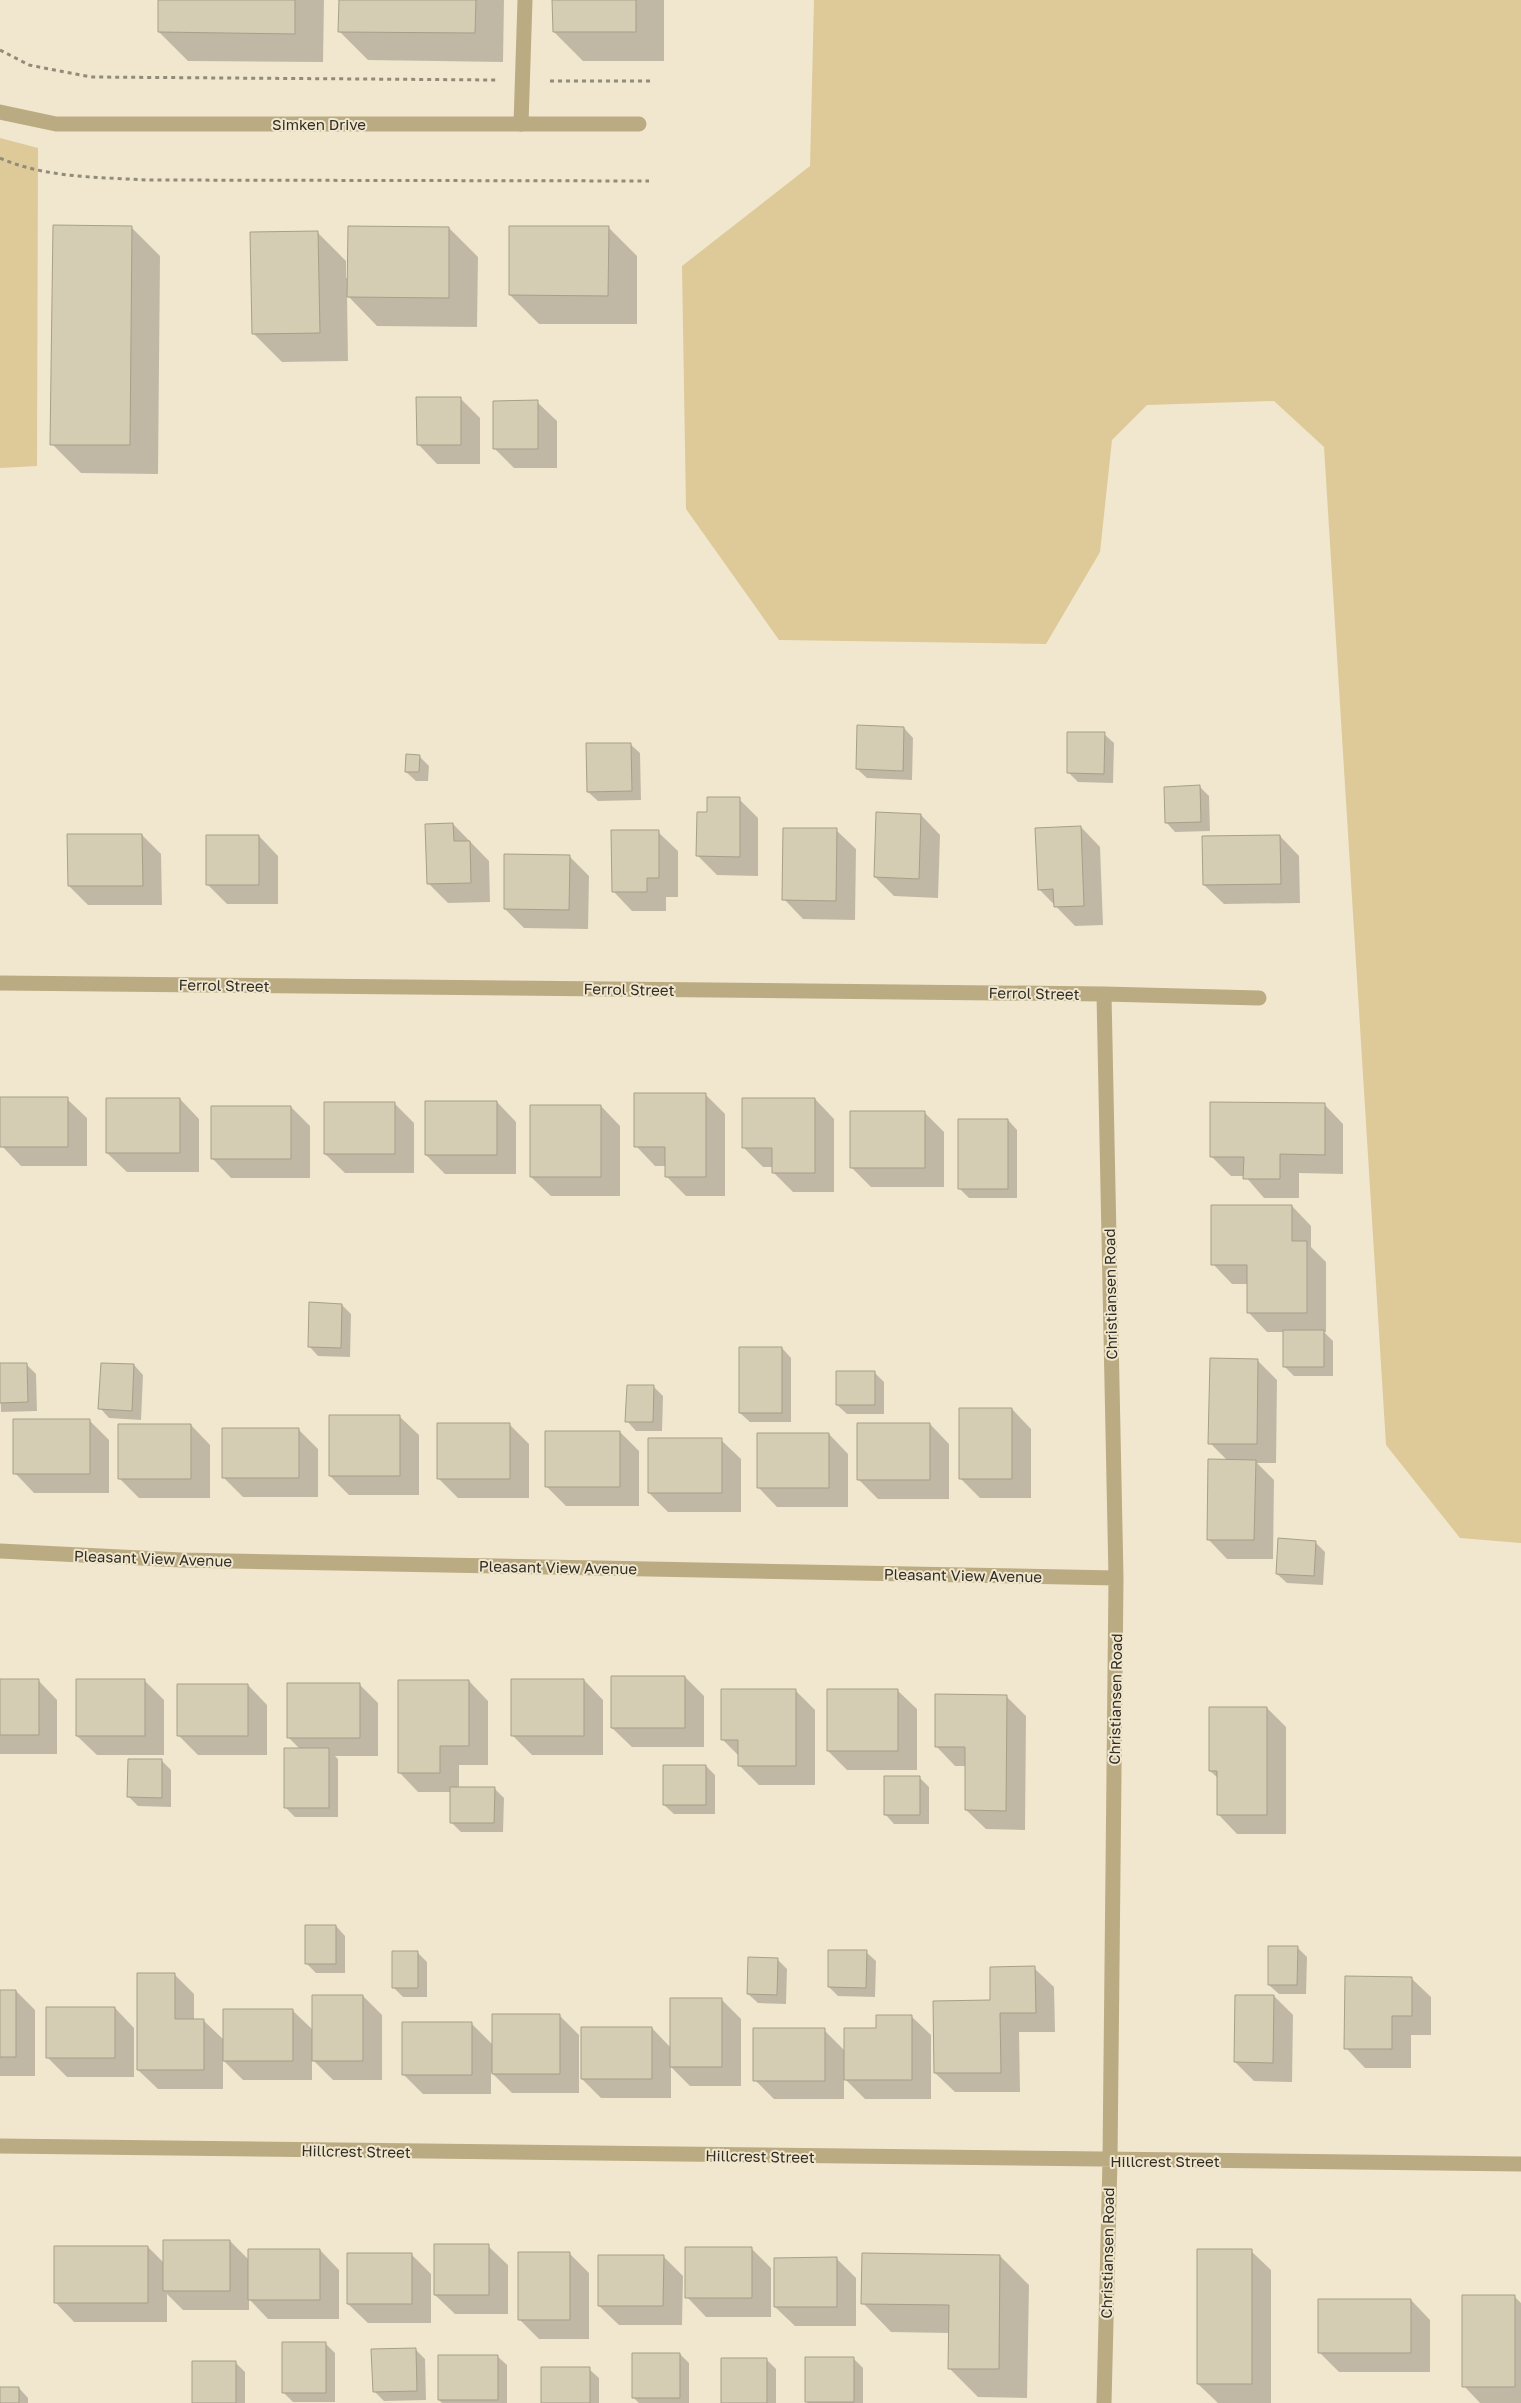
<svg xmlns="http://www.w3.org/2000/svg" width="1521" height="2403" viewBox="0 0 1521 2403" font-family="'Golos Text',sans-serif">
  <rect width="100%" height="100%" fill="#f0e7ce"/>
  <path fill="#ddca98" d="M814 0H1521V1543L1460 1538 1386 1445 1324 447 1274 401 1147 405 1112 440 1100 552 1046 644 779 640 686 509 682 266 810 166Z
    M0 138 38 148 37 466 0 468Z"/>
  <path fill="#0003" d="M160 0H324L323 62 188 61 159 32Z
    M340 0H504L503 62 368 60 339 31Z
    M554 0H664V61H583L554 32Z
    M131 227 160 256 158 474 81 473 52 444Z
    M608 227 637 256V324H539L510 295Z
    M449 228 478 257 477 327 377 326 347 295 348 361 282 362 253 333 317 232 346 261V278H349Z
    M460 398 480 418V464H437L418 444Z
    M537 402 557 421V468H514L494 448Z
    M904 728 913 738 912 780 867 778 857 769Z
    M1104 734 1114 743 1113 783 1078 782 1068 772Z
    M630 744 640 753 641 800 598 801 588 792Z
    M419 756 429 766 428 781H416L406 772Z
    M1200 787 1209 796 1210 831 1175 832 1166 822Z
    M739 799 758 818V876L717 875 698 856 708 813Z
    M921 815 940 835 938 898 894 896 875 877Z
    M453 824 489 861 490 902 448 903 428 883Z
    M1081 827 1100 847 1103 925 1075 926 1039 889Z
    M836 830 856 849 855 920 803 919 784 899Z
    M658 832 678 851V897H666V911H632L613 891Z
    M142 835 161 854 162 905H88L69 886Z
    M259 836 278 856V904H227L208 885Z
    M1280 836 1299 856 1300 903 1224 904 1204 885Z
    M569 856 589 876 588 929 524 928 505 909Z
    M705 1094 725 1114V1196H686L666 1176V1166H655L636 1146Z
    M67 1099 87 1118V1166H21L2 1146Z
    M180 1099 199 1119V1172H127L107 1153Z
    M815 1099 834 1119V1192H793L773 1172V1167H763L744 1148Z
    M497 1102 516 1122V1174H445L426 1155Z
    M395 1104 414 1123V1173H345L325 1154Z
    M1324 1104 1343 1124V1174L1299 1173V1198H1264L1245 1176H1231L1211 1156Z
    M601 1106 620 1126V1196H551L531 1177Z
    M291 1107 310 1126V1178H231L212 1158Z
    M925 1113 944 1132V1187H871L851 1167Z
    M1008 1120 1017 1130V1198H969L960 1189Z
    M1292 1206 1311 1226V1247L1326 1262V1332H1324L1333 1341V1376H1294L1284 1366V1332H1267L1248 1312V1284H1232L1213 1264Z
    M342 1305 351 1314 350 1357 318 1356 309 1346Z
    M782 1348 791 1358V1422H750L740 1413Z
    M1257 1360 1277 1380 1276 1463H1257L1274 1480 1273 1559H1227L1208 1539 1227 1460 1210 1443Z
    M26 1364 36 1374 37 1411 1 1412 0 1365Z
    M134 1365 143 1375 141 1420 109 1418 100 1408Z
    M875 1373 884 1382V1414H847L837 1405Z
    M654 1387 663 1396 662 1431H636L627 1421Z
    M1012 1409 1031 1429V1498H980L960 1478Z
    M399 1416 419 1435V1495H349L330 1476Z
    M89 1420 109 1440V1493H34L15 1473Z
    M509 1424 529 1444V1498H458L438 1478Z
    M930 1424 949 1444V1499H878L859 1480Z
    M191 1425 210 1445V1498H139L119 1478Z
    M298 1429 318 1449V1497H243L223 1477Z
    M620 1432 639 1451V1506H566L546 1486Z
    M829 1434 848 1454V1507H777L758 1487Z
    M721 1440 741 1459V1512H668L649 1493Z
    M1315 1542 1325 1552 1323 1585 1287 1583 1277 1574Z
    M685 1677 704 1696V1747H632L612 1728Z
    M0 1680H38L57 1700V1754H0Z
    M584 1680 603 1700V1755H532L512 1735Z
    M145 1681 164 1700V1755H97L77 1736Z
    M469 1681 488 1701V1765H459V1788H494L504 1798 503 1832H461L451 1822V1792H418L399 1772Z
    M359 1684 378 1703V1756H335L338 1759V1817H295L286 1808 301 1750 288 1737Z
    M248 1685 267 1705V1755H198L178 1735Z
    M795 1690 815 1710V1785H759L739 1765V1756L723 1740Z
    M897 1690 917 1709V1770H847L828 1751Z
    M1006 1696 1026 1716 1025 1830 986 1829 966 1810 967 1766H955L936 1746Z
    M1267 1708 1286 1727V1834H1237L1218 1814V1778L1210 1771Z
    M162 1761 171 1770V1807L138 1806 129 1797Z
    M706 1766 715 1775V1814H674L664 1805Z
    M919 1777 929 1787V1824H894L885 1814Z
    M336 1926 345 1936V1973H316L306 1963Z
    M1297 1947 1307 1957 1306 1994H1279L1269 1985Z
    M417 1952 427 1962V1997H403L393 1987Z
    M866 1952 876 1961 875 1997 838 1996 829 1987Z
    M777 1959 787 1969 786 2004 758 2003 748 1994Z
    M1034 1968 1054 1987 1055 2032H1019L1020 2092H955L935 2073 991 2001Z
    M175 1975 194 1994V2021H204L224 2040 292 2010 314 2031 363 1996 382 2015V2080H333L312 2059V2080H243L223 2060V2089H158L138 2070Z
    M1411 1978 1431 1997V2035H1411V2068H1365L1346 2048Z
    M0 1991H16L35 2010V2076H0Z
    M1274 1996 1293 2015 1292 2082 1254 2081 1235 2062Z
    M721 1999 741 2019V2086H690L671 2067V2098H601L582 2079 652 2028 671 2048Z
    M115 2008 134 2028V2077H67L47 2057Z
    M559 2015 579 2035V2093H512L491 2072V2094H423L403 2074 472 2024 493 2045Z
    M911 2016 931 2035V2099H865L844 2078V2099H774L755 2080 824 2030 845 2051 877 2029Z
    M230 2241 249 2260 320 2250 339 2270V2319H268L249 2299V2310H183L167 2294V2322H74L55 2302 148 2247 164 2263Z
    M488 2246 508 2265V2314H455L435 2295Z
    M751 2248 771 2268V2317H706L687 2297Z
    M1251 2251 1271 2270V2403H1218L1198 2384Z
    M569 2253 589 2273V2339H539L520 2320Z
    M412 2255 431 2274V2323H368L348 2304Z
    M663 2256 683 2276 682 2325H619L599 2306Z
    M1000 2256 1029 2285 1027 2398 978 2397 949 2368 950 2333 891 2332 863 2303Z
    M836 2258 856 2278V2326H795L775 2307Z
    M1514 2296 1521 2303V2403H1480L1464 2386Z
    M1411 2300 1430 2320V2372H1339L1319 2352Z
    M326 2344 335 2353V2402H293L283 2392Z
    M415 2349 425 2359 426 2400 384 2401 374 2391Z
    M680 2354 689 2363V2403H639L633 2397Z
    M497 2356 507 2365V2403H442L439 2400Z
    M853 2358 863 2368V2403H808L806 2401Z
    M767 2360 776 2369V2403H723Z
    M235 2362 245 2372V2403H193Z
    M589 2369 599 2378V2403H542Z
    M0 2388H19L28 2398V2403H0Z"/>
  <path fill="#d5ccb4" stroke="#a79f88" d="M158 0H295V34L158 32Z
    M339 0H476L475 33 338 32Z
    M552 0H636V32H553Z
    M53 225 132 226 130 445H50Z
    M348 226 449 227V298L347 297Z
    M509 226H609L608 296 509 295Z
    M318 231 320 333 252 334 250 232Z
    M416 397H461V445H417Z
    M538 400V449H493V401Z
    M857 725 904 727 903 771 856 769Z
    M1067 732H1105L1104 774 1067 773Z
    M586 743H631L632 791 587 792Z
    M406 754 420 755 419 772H405Z
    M1200 785 1201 822 1165 823 1164 787Z
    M707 797H740V857L696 856 697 812H707Z
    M876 812 921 814 919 879 874 877Z
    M453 823 454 841H470L471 883 427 884 425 824Z
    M1081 826 1084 906 1054 907 1053 889 1038 890 1035 828Z
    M783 828H837L836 901 782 900Z
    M611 830H659V878H647V892H612Z
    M67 834H142L143 886H68Z
    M206 835H259V885H206Z
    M1280 835 1281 884 1203 885 1202 836Z
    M504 854 570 855 569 910 504 909Z
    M634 1093H706V1177H665V1147H634Z
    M0 1097H68V1147H0Z
    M106 1098H180V1153H106Z
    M742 1098H815V1173H772V1148H742Z
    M425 1101H497V1155H425Z
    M324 1102H395V1154H324Z
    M1210 1102 1325 1103V1155L1280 1154V1179H1243L1244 1157H1210Z
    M530 1105H601V1177H530Z
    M211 1106H291V1159H211Z
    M850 1111H925V1168H850Z
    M958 1119H1008V1189H958Z
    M1211 1205H1292V1241H1307V1313H1247V1265H1211Z
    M309 1302 342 1304 341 1348 308 1347Z
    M1283 1330H1324V1367H1283Z
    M739 1347H782V1413H739Z
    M1210 1358 1258 1359 1257 1444H1208Z
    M0 1363H27L28 1402 0 1403Z
    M101 1363 134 1364 132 1411 98 1409Z
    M836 1371H875V1405H836Z
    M627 1385H654L653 1422H625Z
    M959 1408H1012V1479H959Z
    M329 1415H400V1476H329Z
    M13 1419H90V1474H13Z
    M437 1423H510V1479H437Z
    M857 1423H930V1480H857Z
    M118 1424H191V1479H118Z
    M222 1428H299V1478H222Z
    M545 1431H620V1487H545Z
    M757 1433H829V1488H757Z
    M648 1438H722V1493H648Z
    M1208 1459 1256 1460 1254 1540H1207Z
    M1278 1538 1316 1541 1314 1576 1276 1574Z
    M611 1676H685V1728H611Z
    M0 1679H39V1735H0Z
    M76 1679H145V1736H76Z
    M511 1679H584V1736H511Z
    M398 1680H469V1746H440V1773H398Z
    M287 1683H360V1738H287Z
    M177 1684H248V1736H177Z
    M721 1689H796V1766H738V1740H721Z
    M827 1689H898V1751H827Z
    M935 1694 1007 1695 1006 1811 965 1810V1747H935Z
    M1209 1707H1267V1815H1217V1771H1209Z
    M284 1748H329V1808H284Z
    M128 1759H162V1798L127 1797Z
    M663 1765H706V1805H663Z
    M884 1776H920V1815H884Z
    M450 1787H495L494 1823H450Z
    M305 1925H336V1964H305Z
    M1268 1946H1298L1297 1985H1268Z
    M828 1950H867L866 1988 828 1987Z
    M392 1951H418V1988H392Z
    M748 1957 778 1958 777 1995 747 1994Z
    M1035 1966 1036 2013H1000L1001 2073H934L933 2001 990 2000V1967Z
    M137 1973H175V2019H204V2070H137Z
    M1345 1976 1412 1977V2016H1392V2049H1344Z
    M0 1990H16V2057H0Z
    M312 1995H363V2061H312Z
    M1235 1995H1274L1273 2063 1234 2062Z
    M670 1998H722V2067H670Z
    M46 2007H115V2058H46Z
    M223 2009H293V2061H223Z
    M492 2014H560V2074H492Z
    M876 2015H912V2080H844V2028H876Z
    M402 2022H472V2075H402Z
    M581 2027H652V2079H581Z
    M753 2028H825V2081H753Z
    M163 2240H230V2291H163Z
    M434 2244H489V2295H434Z
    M54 2246H148V2303H54Z
    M685 2247H752V2298H685Z
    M248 2249H320V2300H248Z
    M1197 2249H1252V2384H1197Z
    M518 2252H570V2320H518Z
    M347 2253H412V2304H347Z
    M862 2253 1000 2255 999 2369H948L949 2305 861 2304Z
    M598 2255H664L663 2306H598Z
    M837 2257V2307H774V2258Z
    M1462 2295H1515V2387H1462Z
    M1318 2299H1411V2353H1318Z
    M282 2342H326V2393H282Z
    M416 2348 417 2391 373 2392 371 2349Z
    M632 2353H680V2398H632Z
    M438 2355H498V2400H438Z
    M805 2357H854V2402H805Z
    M721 2358H767V2403H721Z
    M192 2361H236V2403H192Z
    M541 2367H590V2403H541Z
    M0 2387H19V2403H0Z"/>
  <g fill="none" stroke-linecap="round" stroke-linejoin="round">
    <path stroke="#918b7a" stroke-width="3" stroke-dasharray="4 4" stroke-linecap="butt" d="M0 50 29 65 91 77 496 80
      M550 81H652
      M0 158C45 178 98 177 146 180L649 181"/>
    <path stroke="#bbab82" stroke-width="15" d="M521 124 525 0"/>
    <path stroke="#bbab82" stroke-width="15" d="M0 112 56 124H639
      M0 983 1104 994 1259 998
      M1104 994 1116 1578 1110 2160 1104 2403
      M0 1551 181 1560 1116 1578
      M0 2146 1521 2164"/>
  </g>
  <g text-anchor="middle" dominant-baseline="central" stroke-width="4" stroke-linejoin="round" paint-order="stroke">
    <g font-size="15" fill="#312d24" stroke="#f0e7ce">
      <text x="319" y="124">Simken Drive</text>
      <text transform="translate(224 985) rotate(1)">Ferrol Street</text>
      <text transform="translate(629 989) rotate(1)">Ferrol Street</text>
      <text transform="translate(1034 993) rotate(1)">Ferrol Street</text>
      <text transform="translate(1110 1294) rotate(-91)">Christiansen Road</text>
      <text transform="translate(153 1558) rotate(2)">Pleasant View Avenue</text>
      <text transform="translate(558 1567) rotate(1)">Pleasant View Avenue</text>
      <text transform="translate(963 1575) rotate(1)">Pleasant View Avenue</text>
      <text transform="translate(1115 1699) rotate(-89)">Christiansen Road</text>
      <text transform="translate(356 2151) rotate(1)">Hillcrest Street</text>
      <text transform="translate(760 2156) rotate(1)">Hillcrest Street</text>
      <text x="1165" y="2161">Hillcrest Street</text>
      <text transform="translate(1107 2253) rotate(-89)">Christiansen Road</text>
    </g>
  </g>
</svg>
